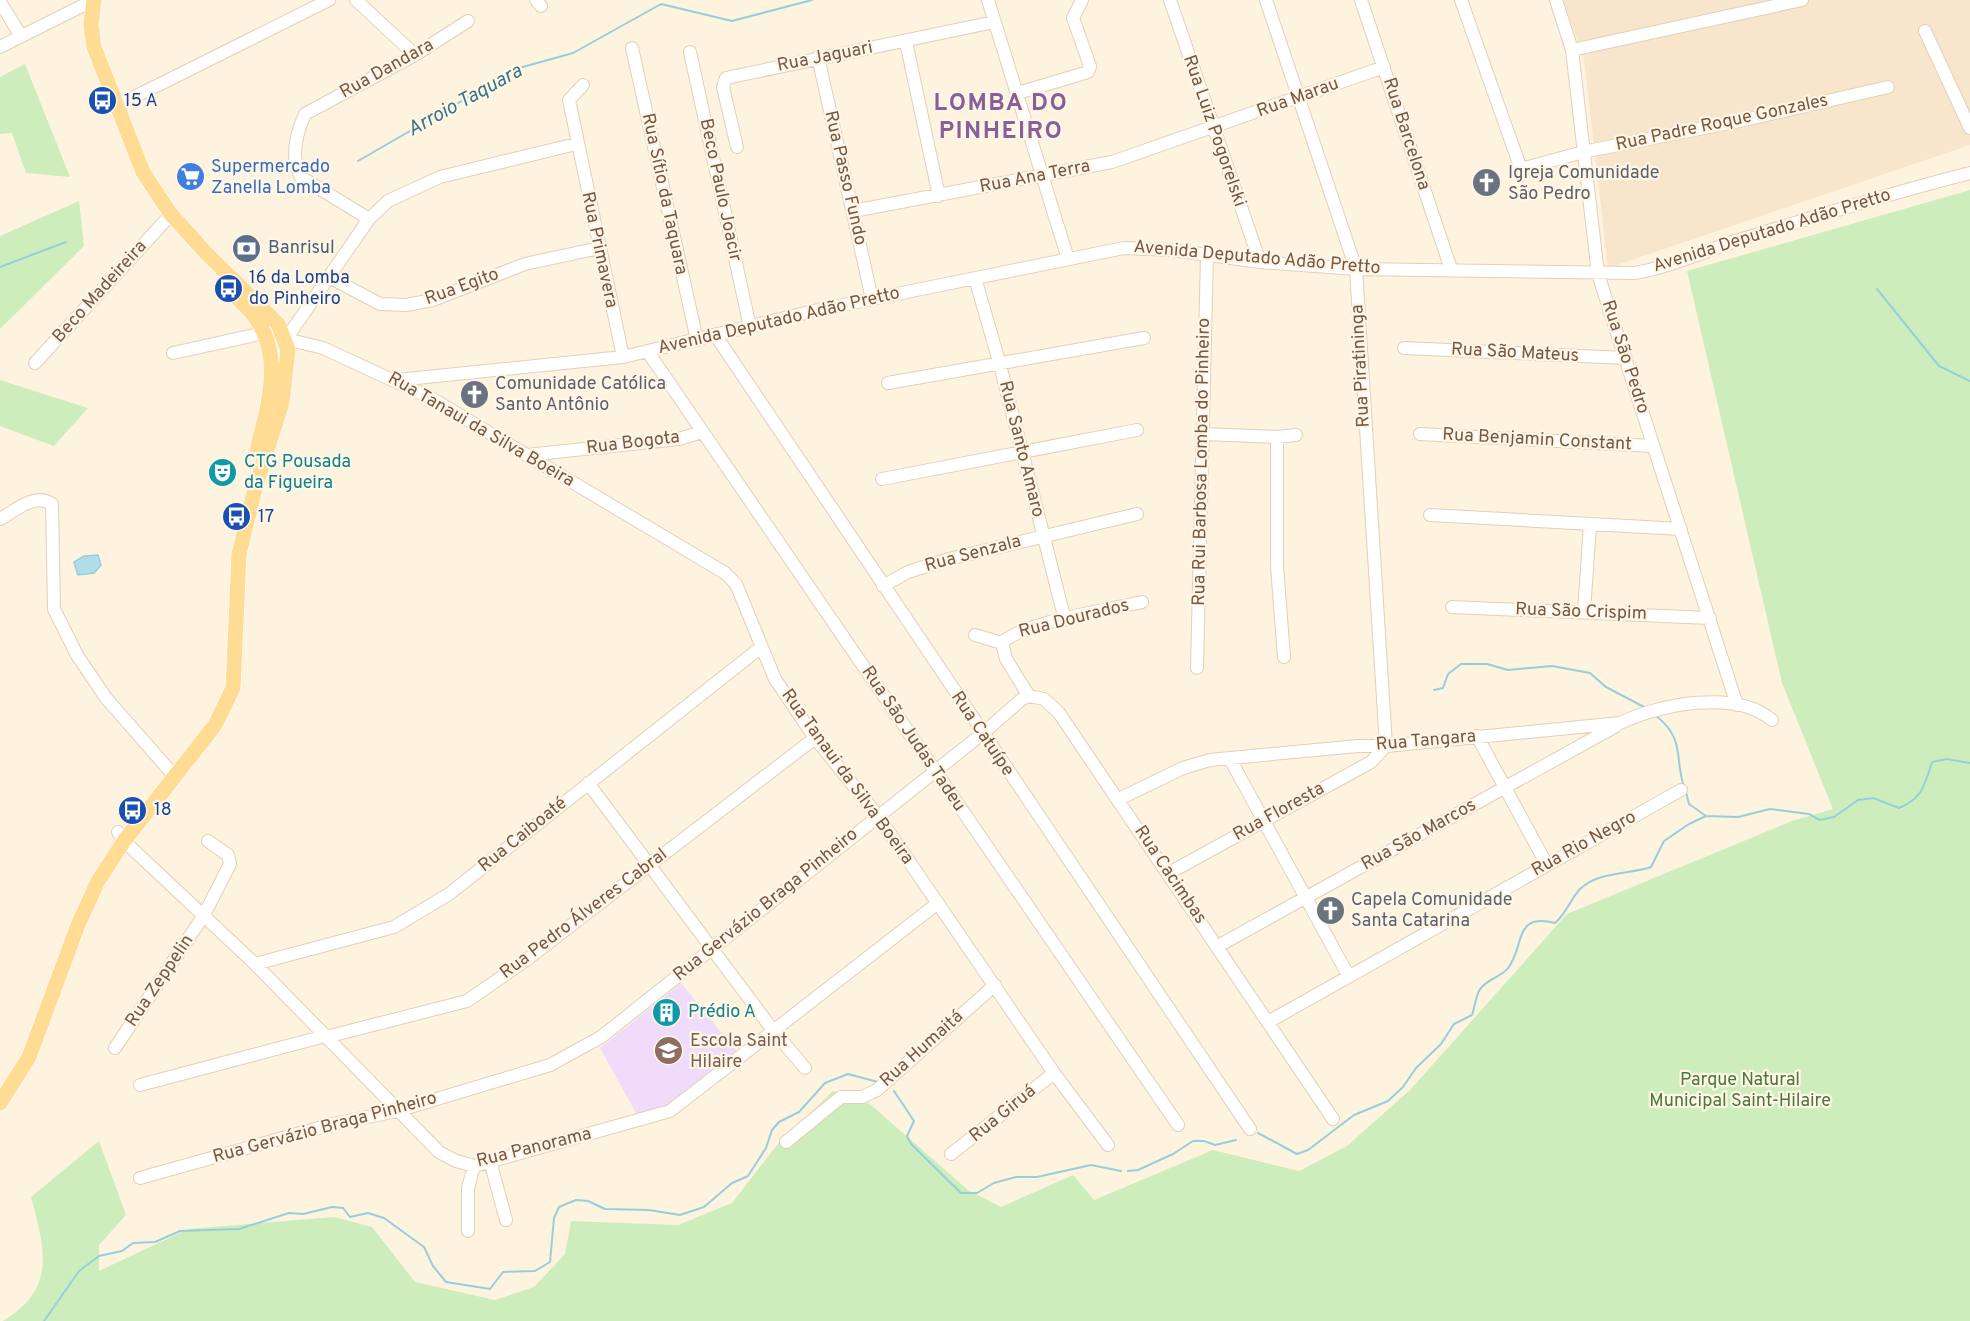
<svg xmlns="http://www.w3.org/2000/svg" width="1970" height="1321" viewBox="0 0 1970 1321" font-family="Overpass,sans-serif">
  <rect width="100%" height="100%" fill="#fef3de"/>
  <path fill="#f7e5cc" d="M1563 0H1970V145L1608 268 1584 59Z"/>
  <path fill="#f0dbfa" d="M681 983 738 1053 668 1108 637 1115 600 1048Z"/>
  <path fill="#ceedbc" d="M25 64 70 177 26 173 12 133 0 134V77Z
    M1970 190V1321H3C57 1288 45 1250 31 1197L99 1141 126 1215 99 1245V1271L188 1229 334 1217 372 1227 415 1282 495 1300 534 1287 565 1254 571 1221 678 1225 732 1203 777 1145 833 1091 870 1104 968 1190 1001 1207 1073 1175 1094 1200 1213 1150 1299 1171 1347 1146 1411 1089 1567 914 1792 821 1833 809 1782 683 1687 271Z
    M79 201 84 246 0 329V236Z
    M0 380 88 408 54 446 0 426Z"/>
  <path fill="#b1dfe9" stroke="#96cfdc" stroke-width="1.5" d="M98 555 101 565 94 573 78 575 74 562 84 556Z"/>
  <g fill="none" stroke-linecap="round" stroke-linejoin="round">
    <path stroke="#96cfdc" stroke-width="2" d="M358 161 519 68 573 53 661 4 732 21 812 0
      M0 267 66 242
      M1877 289 1939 366 1970 381
      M1434 690 1443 688 1448 674 1461 664H1487L1508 670 1552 666 1590 673 1606 687 1646 708
      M1655 715C1686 739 1674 757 1684 787
      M1686 792 1689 804 1706 816
      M894 1091 914 1121 907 1136 911 1144 961 1193H977L994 1183 1016 1177H1037L1091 1165 1121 1171
      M1258 1133 1297 1154 1308 1150 1354 1115 1388 1101 1403 1087 1416 1068 1441 1044 1454 1024 1472 1015C1475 1007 1476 993 1481 988 1488 979 1501 977 1508 968 1525 947 1513 912 1555 923 1566 914 1570 900 1580 889 1599 871 1628 875 1651 867L1664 841 1689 824 1706 816 1738 817 1770 809 1809 814 1820 820 1834 817 1858 800 1873 798 1899 808C1923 798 1924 786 1932 762L1947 759 1970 763
      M1128 1171 1138 1170 1173 1154 1193 1141H1204L1215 1145 1236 1140
      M44 1321 79 1271 99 1256 122 1251 133 1243 155 1242 180 1231 239 1229 289 1213 303 1214 332 1207 343 1208 350 1217 368 1213 384 1218 424 1247 433 1266 446 1282 490 1289 503 1272 535 1271 550 1262 554 1218 559 1207 576 1200 588 1201 605 1209 649 1210 680 1215 704 1207 732 1183 748 1176 766 1148 772 1130 779 1122 799 1112 825 1083 848 1074 878 1082"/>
    <defs>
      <path id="minor" d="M356 0 415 55
        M536 0 541 6
        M988 0 1068 259
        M1170 0 1260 262
        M1361 0 1451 269
        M1461 0 1521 169 1583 152 1749 119 1888 87
        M1556 0 1572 50 1598 274 1737 705
        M0 2 21 36
        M1925 31 1970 128
        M906 42 939 196
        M0 47 82 6 92 3
        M632 48 697 340
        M1572 50 1802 0
        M690 52 750 327
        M818 57 872 299
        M583 85 569 100 623 357
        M1018 93 1088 72 1090 66 1073 18 1082 0
        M116 106 329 0
        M576 144 440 177 388 201 369 219 286 339 323 348 431 398 725 573 736 584 775 679 815 738 878 816 1054 1073 1108 1145
        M737 147 723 87 726 78 994 22
        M853 211 1112 162 1384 67
        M369 219 301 177C290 158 296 134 305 114L415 55 468 21
        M329 277 380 304 406 305 433 300 525 264 599 248
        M975 278 1000 365 1065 620
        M716 336 1250 1129
        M1404 348 1626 358
        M648 352 1178 1125
        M173 353 264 333
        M35 363 165 221
        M397 380 623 357 818 310 1124 248 1172 250 1260 262 1356 269 1635 273C1670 267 1702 252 1736 241 1813 217 1891 193 1970 173
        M888 383 1144 338
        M1203 434 1277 437 1296 435
        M1420 434 1653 446
        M1277 437V566L1284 657
        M527 455 679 439 702 432
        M882 479 1137 430
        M1430 515 1681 529
        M0 519C15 511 35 492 52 504L54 609 77 655 106 698 170 771
        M883 586 908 572 949 559 1137 514
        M1452 607 1710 618
        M1584 611 1590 525
        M975 635 1002 643C1022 622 1110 610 1142 602
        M1002 643 1006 659 1029 696 1044 699 1059 713 1333 1119
        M1197 668 1207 255
        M1477 736 1547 865
        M1230 759 1348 975
        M588 783 772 1029 805 1068
        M1119 799 1183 768 1210 760 1358 746H1386L1620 723C1660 704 1736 689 1772 720
        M118 832 124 841 255 964 439 1152 456 1161 474 1166 670 1111 938 903
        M1169 873 1371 762 1386 746 1356 269 1266 0
        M1218 946 1616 726
        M255 964 394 927 449 894 760 648
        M1268 1022 1681 790
        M326 1037 467 1001 526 960 815 738
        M115 1048 204 915 230 864 228 855 208 841
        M140 1085 325 1036
        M786 1142 841 1097H862L877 1090 995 985
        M951 1154 1054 1073
        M490 1161 506 1220
        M140 1178 333 1124 397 1111 550 1065 601 1037 982 734 1022 699 1029 696
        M468 1231V1188L474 1166"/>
      <path id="major" d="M226 287C236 297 247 306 255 317 284 357 268 406 257 450
        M0 1103 29 1057 78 925 98 881 124 841 215 725 233 688 239 554 256 485 282 403 288 350 278 324 206 253 170 213 143 172 94 47 91 25 94 0"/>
    </defs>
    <use href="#minor" stroke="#e3cfb9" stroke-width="14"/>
    <use href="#major" stroke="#fff" stroke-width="16"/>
    <use href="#minor" stroke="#fff" stroke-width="12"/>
    <use href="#major" stroke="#ffdb94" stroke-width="15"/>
  </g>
  <defs>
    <symbol id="bus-disc" viewBox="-11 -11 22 22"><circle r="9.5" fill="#1a4fb4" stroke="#fff6e6"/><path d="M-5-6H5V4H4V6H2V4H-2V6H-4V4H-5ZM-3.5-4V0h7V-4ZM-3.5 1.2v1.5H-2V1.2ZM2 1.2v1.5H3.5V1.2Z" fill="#fff"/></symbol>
    <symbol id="supermarket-disc" viewBox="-11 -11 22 22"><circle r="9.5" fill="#3f7fe0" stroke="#fff6e6"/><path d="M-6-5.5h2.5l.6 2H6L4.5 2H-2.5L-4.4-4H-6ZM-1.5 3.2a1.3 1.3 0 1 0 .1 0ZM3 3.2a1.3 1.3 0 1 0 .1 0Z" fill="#fff"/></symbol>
    <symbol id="church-disc" viewBox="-11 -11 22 22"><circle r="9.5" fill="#6b7280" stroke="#fff6e6"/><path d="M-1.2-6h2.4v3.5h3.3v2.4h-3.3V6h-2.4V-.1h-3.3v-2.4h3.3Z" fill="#fff"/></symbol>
    <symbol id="bank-disc" viewBox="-11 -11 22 22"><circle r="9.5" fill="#5c6f8a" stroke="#fff6e6"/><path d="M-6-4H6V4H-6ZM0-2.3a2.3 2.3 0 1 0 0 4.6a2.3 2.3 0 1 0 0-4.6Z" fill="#fff"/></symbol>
    <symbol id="theatre-disc" viewBox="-11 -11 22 22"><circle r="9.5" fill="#0f9aa8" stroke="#fff6e6"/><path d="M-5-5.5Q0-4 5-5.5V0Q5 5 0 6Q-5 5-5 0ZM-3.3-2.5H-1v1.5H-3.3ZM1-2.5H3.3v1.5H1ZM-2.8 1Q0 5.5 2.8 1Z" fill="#fff"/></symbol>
    <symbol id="building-disc" viewBox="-11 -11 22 22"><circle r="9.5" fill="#0f9aa8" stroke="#fff6e6"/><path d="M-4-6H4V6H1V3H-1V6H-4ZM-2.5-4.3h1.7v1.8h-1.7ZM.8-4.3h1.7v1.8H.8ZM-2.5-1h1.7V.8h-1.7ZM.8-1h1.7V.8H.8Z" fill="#fff"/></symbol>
    <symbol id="school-disc" viewBox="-11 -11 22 22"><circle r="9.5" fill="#8d6e63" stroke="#fff6e6"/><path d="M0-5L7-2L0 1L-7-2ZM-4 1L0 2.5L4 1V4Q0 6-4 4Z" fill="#fff"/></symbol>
  </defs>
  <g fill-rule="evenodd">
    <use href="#bus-disc" x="86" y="84" width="33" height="33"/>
    <use href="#supermarket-disc" x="174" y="160" width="33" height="33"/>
    <use href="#church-disc" x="1470" y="166" width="33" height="33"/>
    <use href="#bank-disc" x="230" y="232" width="33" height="33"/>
    <use href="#bus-disc" x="212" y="272" width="33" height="33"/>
    <use href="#church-disc" x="458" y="378" width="33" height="33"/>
    <use href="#theatre-disc" x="206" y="456" width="33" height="33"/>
    <use href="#bus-disc" x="220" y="500" width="33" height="33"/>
    <use href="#bus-disc" x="116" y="794" width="33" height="33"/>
    <use href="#church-disc" x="1314" y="894" width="33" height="33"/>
    <use href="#building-disc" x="650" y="996" width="33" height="33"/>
    <use href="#school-disc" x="652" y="1034" width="33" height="33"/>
  </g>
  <g text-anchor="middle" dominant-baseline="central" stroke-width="4.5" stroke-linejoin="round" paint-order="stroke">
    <g font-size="18" fill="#765844" stroke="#fff6e6">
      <text transform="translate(825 57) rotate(-11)">Rua Jaguari</text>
      <text transform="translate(387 69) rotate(-29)">Rua Dandara</text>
      <text transform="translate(1298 98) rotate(-20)">Rua Marau</text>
      <text transform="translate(1722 123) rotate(-12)">Rua Padre Roque Gonzales</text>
      <text transform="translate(1214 131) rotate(71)">Rua Luiz Pogorelski</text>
      <text transform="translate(1406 134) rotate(72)">Rua Barcelona</text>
      <text transform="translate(1035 177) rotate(-11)">Rua Ana Terra</text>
      <text transform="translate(845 178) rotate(77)">Rua Passo Fundo</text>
      <text transform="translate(720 190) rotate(78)">Beco Paulo Joacir</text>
      <text transform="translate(664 194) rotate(78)">Rua Sítio da Taquara</text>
      <text transform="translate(1772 231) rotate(-17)">Avenida Deputado Adão Pretto</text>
      <text transform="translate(599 250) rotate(78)">Rua Primavera</text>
      <text transform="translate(1257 258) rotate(5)">Avenida Deputado Adão Pretto</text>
      <text transform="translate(462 287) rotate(-20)">Rua Egito</text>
      <text transform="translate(100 292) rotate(-48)">Beco Madeireira</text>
      <text transform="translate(779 321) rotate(-13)">Avenida Deputado Adão Pretto</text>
      <text transform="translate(1515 353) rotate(3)">Rua São Mateus</text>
      <text transform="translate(1625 357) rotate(72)">Rua São Pedro</text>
      <text transform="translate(1361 366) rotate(-93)">Rua Piratininga</text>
      <text transform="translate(481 430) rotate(30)">Rua Tanaui da Silva Boeira</text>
      <text transform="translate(1537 440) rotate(3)">Rua Benjamin Constant</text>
      <text transform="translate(633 443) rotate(-7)">Rua Bogota</text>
      <text transform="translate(1021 449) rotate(76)">Rua Santo Amaro</text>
      <text transform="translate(1202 462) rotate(-89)">Rua Rui Barbosa Lomba do Pinheiro</text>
      <text transform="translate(973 554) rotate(-15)">Rua Senzala</text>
      <text transform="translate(1581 612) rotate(2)">Rua São Crispim</text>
      <text transform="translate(1074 619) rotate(-14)">Rua Dourados</text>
      <text transform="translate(982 734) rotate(56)">Rua Catuípe</text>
      <text transform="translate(913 739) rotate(56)">Rua São Judas Tadeu</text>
      <text transform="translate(1426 741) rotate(-5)">Rua Tangara</text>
      <text transform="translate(847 777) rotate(54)">Rua Tanaui da Silva Boeira</text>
      <text transform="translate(1279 812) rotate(-29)">Rua Floresta</text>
      <text transform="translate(523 835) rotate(-39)">Rua Caiboaté</text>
      <text transform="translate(1419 835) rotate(-29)">Rua São Marcos</text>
      <text transform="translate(1584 844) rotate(-29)">Rua Rio Negro</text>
      <text transform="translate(1170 875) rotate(56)">Rua Cacimbas</text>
      <text transform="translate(766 905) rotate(-39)">Rua Gervázio Braga Pinheiro</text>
      <text transform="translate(584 914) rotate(-37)">Rua Pedro Álveres Cabral</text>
      <text transform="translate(160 981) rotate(-56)">Rua Zeppelin</text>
      <text transform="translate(922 1049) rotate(-42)">Rua Humaitá</text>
      <text transform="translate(1003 1114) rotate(-39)">Rua Giruá</text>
      <text transform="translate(325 1128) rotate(-15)">Rua Gervázio Braga Pinheiro</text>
      <text transform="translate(534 1148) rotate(-14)">Rua Panorama</text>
    </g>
    <g font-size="18" fill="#164399" stroke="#fff6e6" text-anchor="start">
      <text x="124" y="101">15 A</text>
      <text x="249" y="278">16 da Lomba<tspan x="249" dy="21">do Pinheiro</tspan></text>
      <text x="258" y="517">17</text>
      <text x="154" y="810">18</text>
    </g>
    <g font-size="18" fill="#366cbe" stroke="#fff6e6" text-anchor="start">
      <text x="211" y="167">Supermercado<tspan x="211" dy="21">Zanella Lomba</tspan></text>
    </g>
    <g font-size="18" fill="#5b616d" stroke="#fff6e6" text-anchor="start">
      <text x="1508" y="173">Igreja Comunidade<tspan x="1508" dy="21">São Pedro</tspan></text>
      <text x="495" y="384">Comunidade Católica<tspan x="495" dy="21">Santo Antônio</tspan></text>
      <text x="1351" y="900">Capela Comunidade<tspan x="1351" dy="21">Santa Catarina</tspan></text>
    </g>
    <g font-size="18" fill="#4e5e75" stroke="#fff6e6" text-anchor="start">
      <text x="268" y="248">Banrisul</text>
    </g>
    <g font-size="18" fill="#0d838f" stroke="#fff6e6" text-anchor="start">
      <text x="244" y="462">CTG Pousada<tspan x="244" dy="21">da Figueira</tspan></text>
      <text x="688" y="1012">Prédio A</text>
    </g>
    <g font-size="18" fill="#785e54" stroke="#fff6e6" text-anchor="start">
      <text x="690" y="1041">Escola Saint<tspan x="690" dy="21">Hilaire</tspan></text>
    </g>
    <g font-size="18" fill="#497839" stroke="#fff6e6">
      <text x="1740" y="1080">Parque Natural<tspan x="1740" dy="21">Municipal Saint-Hilaire</tspan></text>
    </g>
    <g font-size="20" font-style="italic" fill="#397685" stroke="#fff6e6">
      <text transform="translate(465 101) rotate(-29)">Arroio Taquara</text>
    </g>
    <g font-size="24" font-weight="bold" letter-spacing="1.5" fill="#885f9b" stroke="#fff6e6">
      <text x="1001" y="104">LOMBA DO<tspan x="1001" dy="28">PINHEIRO</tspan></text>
    </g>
  </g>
</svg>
